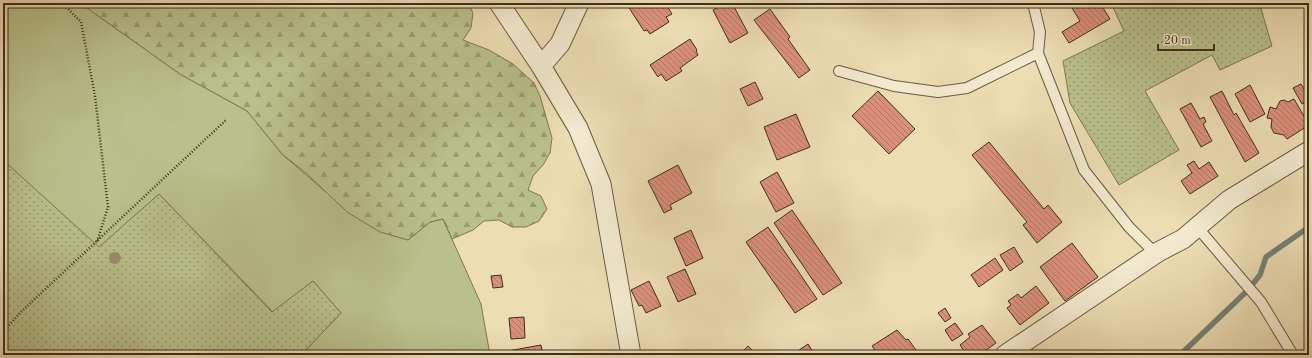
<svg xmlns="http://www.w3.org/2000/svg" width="1312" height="358" viewBox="0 0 1312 358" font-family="'Old Standard TT',serif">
  <defs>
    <pattern id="forest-firs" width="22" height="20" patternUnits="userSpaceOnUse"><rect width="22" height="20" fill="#b9c08b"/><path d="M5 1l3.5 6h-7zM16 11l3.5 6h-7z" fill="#989c71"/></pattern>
    <pattern id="garden-dots" width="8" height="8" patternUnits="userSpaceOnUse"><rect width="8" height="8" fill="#b9c08b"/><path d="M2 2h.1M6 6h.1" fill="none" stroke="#989c71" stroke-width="1.8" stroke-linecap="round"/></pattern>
    <pattern id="building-back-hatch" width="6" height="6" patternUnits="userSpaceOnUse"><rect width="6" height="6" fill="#db907b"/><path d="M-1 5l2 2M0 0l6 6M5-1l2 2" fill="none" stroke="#b37664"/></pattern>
  </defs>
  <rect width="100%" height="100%" fill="#ecddb3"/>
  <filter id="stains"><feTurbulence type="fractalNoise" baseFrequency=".005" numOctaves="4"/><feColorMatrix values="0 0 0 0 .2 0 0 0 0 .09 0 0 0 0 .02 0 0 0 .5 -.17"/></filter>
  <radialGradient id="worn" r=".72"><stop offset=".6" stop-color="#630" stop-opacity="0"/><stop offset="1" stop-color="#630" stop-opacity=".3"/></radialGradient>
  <path fill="#b9c08b" stroke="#7b7854" d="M3 3H80L180 74 247 111 283 155 326 192 408 240 430 222 443 219 481 304 490 355H301L341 313 313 281 273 312 159 194 99 248 3 160Z"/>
  <path fill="url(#forest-firs)" stroke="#7b7854" d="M80 3H468L473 13 471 28 463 40 489 50 513 64 534 83 540 96 552 138 550 153 543 165 533 176 528 190 541 196 547 209 539 221 526 227H512L499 220 484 221 473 230 452 239 443 219 430 222 408 240 380 232 347 212 306 173 283 155 247 111 180 74Z"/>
  <path fill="url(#garden-dots)" stroke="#7b7854" d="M1111 3H1266L1260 5 1272 46 1220 70 1212 55 1145 91 1179 150 1119 185 1070 103 1063 61 1124 31Z
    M3 160 99 247 159 194 272 312 313 281 341 313 301 355H3Z"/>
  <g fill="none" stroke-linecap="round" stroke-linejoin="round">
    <path stroke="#758278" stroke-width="5.5" d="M1180 355 1247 291 1260 275 1266 257 1309 227"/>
  </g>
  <path fill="url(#building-back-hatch)" stroke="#3d2f1e" d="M626 3H665L672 14 666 17 669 22 650 34 647 30 644 31Z
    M727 3H732L748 33 730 43 713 10Z
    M757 3H767L759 7Z
    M789 3H800L792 8Z
    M1069 3H1100L1110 19 1069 43 1062 32 1080 21Z
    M770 9 790 37 788 39 810 70 799 78 754 20Z
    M690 39 697 50 696 51 698 55 680 68 682 71 666 81 661 74 658 77 650 65Z
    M755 82 763 99 748 106 740 89Z
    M1301 84 1309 98V100L1302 104 1293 88Z
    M1250 85 1265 114 1250 122 1235 94Z
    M878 91 915 129 889 154 852 116Z
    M1222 91 1234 115 1236 113 1259 153 1245 162 1210 97Z
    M1294 99 1309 125 1287 139 1284 135 1274 133 1271 127 1272 119 1267 118 1270 107 1276 109 1280 101 1284 100 1288 102Z
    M1191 103 1200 119 1204 117 1206 122 1203 124 1212 141 1201 147 1180 109Z
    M796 114 810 147 777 160 764 127Z
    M989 142 1044 209 1048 205 1062 222 1037 243 1023 225 1027 222 972 155Z
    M1194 161 1199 169 1209 162 1218 176 1190 194 1181 181 1192 173 1187 165Z
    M678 165 692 193 670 205 672 209 664 213 648 181Z
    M777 172 794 203 776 212 760 182Z
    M792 210 842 283 823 295 774 223Z
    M768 227 817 299 795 313 746 242Z
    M691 230 703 258 686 266 674 238Z
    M1072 243 1098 277 1065 301 1040 267Z
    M1014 247 1023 262 1010 271 1000 255Z
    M995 258 1003 270 979 287 971 275Z
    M685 269 696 294 678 302 667 277Z
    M501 275 503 287 493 288 491 276Z
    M649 281 661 306 646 313 642 305 639 306 631 290Z
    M1036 286 1049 303 1020 325 1007 308 1011 305 1008 301 1018 294 1021 298Z
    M945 308 951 318 945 322 938 313Z
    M524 317 525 338 511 339 509 318Z
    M955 323 963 334 952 341 945 330Z
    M982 325 996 343 979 355H967L960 345 970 337 968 334Z
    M897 330 906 340 908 339 916 350 914 352 915 354 878 355 872 346Z
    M808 344 815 355H792Z
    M541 345 543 355H497V353Z
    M748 346 757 355H740Z"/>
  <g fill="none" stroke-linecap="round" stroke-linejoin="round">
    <defs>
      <path id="service" d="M1033 3 1040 32 1038 53 1084 170 1129 227 1156 254
        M839 71 894 86 938 92 967 88 1038 53
        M1197 227 1261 302 1293 355"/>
      <path id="minor" d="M499 3 541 66 578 128 601 184 631 355
        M541 66 560 44 579 3
        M1005 355 1158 252 1183 239 1229 200 1309 151"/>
    </defs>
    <use href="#service" stroke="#695a43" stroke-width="12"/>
    <use href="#minor" stroke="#695a43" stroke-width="21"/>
    <path stroke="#3d2f1e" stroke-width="2.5" stroke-dasharray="1 2" stroke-linecap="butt" d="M62 3 81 22 95 96 108 207 97 242
      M3 332 21 312 226 120"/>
    <use href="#service" stroke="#f3e9ce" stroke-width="10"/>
    <use href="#minor" stroke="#f3e9ce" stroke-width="19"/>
  </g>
  <circle fill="#9a8d6d" cx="115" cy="258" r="6"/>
  <rect width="1312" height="358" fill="none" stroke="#ecddb3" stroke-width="16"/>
  <rect x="4" y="4" width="1304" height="350" fill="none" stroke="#3d2f1e" stroke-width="2"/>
  <rect x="8" y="8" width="1296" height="342" fill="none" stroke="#3d2f1e"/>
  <path d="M1158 44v6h56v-6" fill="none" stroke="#3d2f1e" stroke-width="2"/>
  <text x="1164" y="44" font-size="12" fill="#3d2f1e" stroke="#f3e9ce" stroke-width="3" paint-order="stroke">20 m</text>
  <rect width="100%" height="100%" filter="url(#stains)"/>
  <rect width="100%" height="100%" fill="url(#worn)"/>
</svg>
